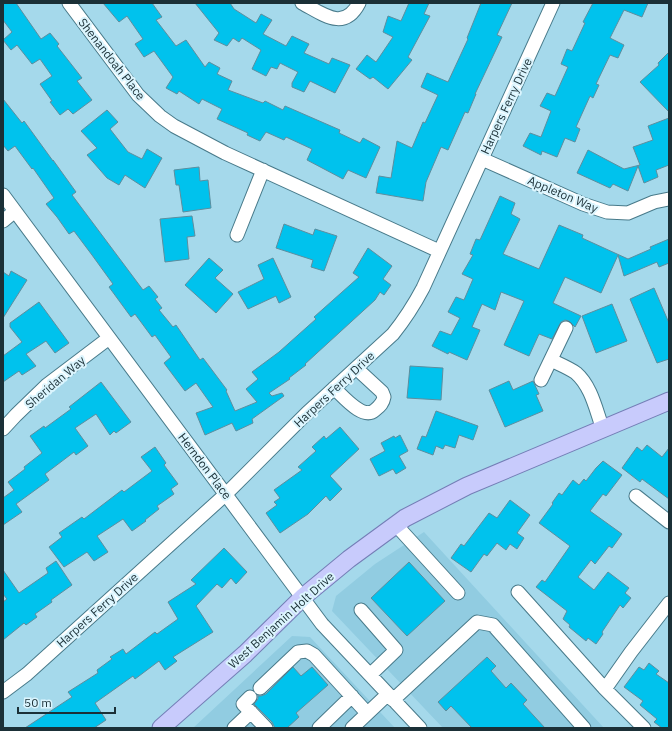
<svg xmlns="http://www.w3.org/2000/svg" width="672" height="731" viewBox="0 0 672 731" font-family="'IBM Plex Sans',sans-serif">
  <rect width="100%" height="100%" fill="#a5d9eb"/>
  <path fill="#91cce1" d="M424 532 604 728H443L332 611 336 596 375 564Z
    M292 636 310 637 395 728H193Z"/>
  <path fill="#00c2ed" stroke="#5c8e9f" d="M3 3H16L41 39 50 33 59 44 57 46 82 78 77 81 92 100 73 114 68 109 60 115 50 102 52 101 40 84 52 76 40 59 32 64 17 45 11 50 3 40 12 32 3 20Z
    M103 3H152L162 17 156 20 176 46 186 40 205 67 209 62 220 68 217 74 232 81 228 90 263 103 265 101 283 110 285 106 340 130 339 133 360 143 363 138 380 147 366 178 348 170 343 179 307 160 312 149 286 137 284 140 266 132 260 141 247 135 248 133 217 119 222 109 202 99 199 104 179 91 177 94 166 88 173 77 154 51 144 57 135 44 143 39 127 16 119 22Z
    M195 3H230L234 9 256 23 261 14 272 20 263 34 286 46 292 36 309 44 304 53 329 64 332 58 350 65 335 93 310 81 304 92 292 87V83L298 72 280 63 277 69 271 67 266 76 252 69 261 50 242 38 239 42 233 38 227 46 214 40 219 33Z
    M409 3H429L424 14 430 16 408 57 412 60 388 89 373 77 370 79 356 69 367 55 376 62 393 37 383 32 388 16 401 21Z
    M481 3H512L497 35 502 37 475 94H476L468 113 465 112 448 150 441 147 426 182 423 201 376 193 379 176 391 178 397 141 412 148 423 122 425 123 438 95 421 87 427 73 448 82 468 39 467 38Z
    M593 3H648L642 17 624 10 610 38 624 45 618 58 610 55 596 84 599 85 593 98 590 96 576 127 580 129 575 142 565 138 557 157 542 151 541 155 523 146 530 133 541 137 551 111 540 106 547 93 555 96 568 67 561 64 567 49 572 51 585 23 583 22Z
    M669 52V112L640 82 659 65 658 63Z
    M3 99 22 123 24 121 53 161V160L76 192 72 195 143 290 149 286 158 297 155 299 162 308 159 310 173 327 176 325 200 360 203 358 227 390 226 391 235 411 257 402 246 389 258 379 252 372 279 352 316 319 314 317 359 277 353 273 368 248 392 266 383 279 391 285 384 295 380 292 375 300 305 364 306 365 289 378 290 379 269 393 272 396 282 393 284 396 252 419 253 423 236 431 232 423 205 435 196 413 213 407 196 383 185 391 164 363 171 357 155 335 152 337 135 314 131 317 109 287 113 284 92 255 74 231 69 234 57 217 46 204 54 198 33 168 32 169 15 146 8 151 3 145Z
    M107 110 118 122 110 129 128 152 142 159 147 149 162 158 145 188 125 175 119 185 107 178 87 155 97 148 81 131Z
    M669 118V165L656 170 658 177 644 183 638 166 628 191 613 184 610 188 577 173 588 150 624 169 640 165 633 147 653 140 648 126Z
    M199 167 200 181 208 180 211 208 183 212 179 185H176L174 170Z
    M500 196 515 203 511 214 520 219 503 254 539 269 559 225 583 235 582 238 628 259 651 249 650 247 669 239V263L659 267 657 262 624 276 618 255 601 293 565 277 553 303 581 316 575 327 569 321 565 320 561 322 552 339 539 334 529 356 504 345 524 301 501 292 495 310 482 304 472 327 480 330 467 360 449 352 448 354 432 346 440 331 451 335 460 318 448 312 456 297 464 300 473 279 462 274 473 255 470 254 476 239 480 240Z
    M192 216 195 236 187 237 189 259 165 262 160 219Z
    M284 224 313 235 315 229 337 236 324 271 311 267 313 260 276 248Z
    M209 258 223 270 215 278 233 294 216 313 185 285Z
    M273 258 291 297 279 303 276 296 248 309 238 292 264 279 258 265Z
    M11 271 27 280 3 318V272L9 276Z
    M654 288 669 323V359L657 363 630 299Z
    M39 302 69 343 55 353 46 341 26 354 36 366 22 375 19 371 3 382V356L22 342 10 327V323Z
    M612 304 627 341 596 353 582 316Z
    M410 366 443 368 441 400 407 398Z
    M509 381 513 390 533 381 539 394 536 395 543 411 505 427 489 390Z
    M101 382 131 422 116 433 114 431 110 435 96 414 75 428 88 446 76 455 74 452 45 474 49 480 16 504 22 512 3 525V498L14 490 8 482 25 469 24 467 42 453 30 436 44 426 45 428 71 409 69 407Z
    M436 411 478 426 473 440 459 435 455 448 445 445 443 449 436 446 433 455 417 449 422 436 426 437Z
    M340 427 359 449 330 476 342 489 330 501 326 496 308 514 280 533 266 513 277 505 274 502 280 498 274 490 302 470 298 467 316 451 312 447 324 436 326 439Z
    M400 435 408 451 399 456 406 468 396 474 393 469 379 476 370 459 385 451 381 443 394 436 395 438Z
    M647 445 662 457 669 448V499L642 479 640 482 622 468 637 447 642 451Z
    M155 447 166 463 164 465 178 484 171 489 174 494 157 506 159 509 145 520 146 521 132 531 123 519 97 536 108 552 94 561 87 552 64 567 49 547 62 537 59 533 82 517 84 519 122 490 124 492 152 471 141 457Z
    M603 461 622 475 606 496 603 494 590 511 622 534 612 548 609 546 595 564 591 560 578 577 594 590 608 572 629 588 625 593 631 598 623 608 620 605 602 632 603 634 596 644 588 638 586 641 569 627 570 625 563 619 567 611 536 587 542 580 545 582 570 546 539 523 553 504 552 503 559 493 562 495 573 480 579 485 584 479 586 481 596 468Z
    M510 500 530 515 517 533 524 538 517 549 510 544 506 550 497 543 487 556 484 554 471 572 451 558 461 544 464 546 489 513 497 518Z
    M224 548 247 572 236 584 231 578 222 588 217 584 196 606 213 632 173 657 177 661 165 670 159 661 135 679 133 676 95 703 106 720 94 728H25L72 697 68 692 98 673 97 670 112 659 110 657 123 649 126 654 155 632 157 634 178 619 168 602 196 584 191 580Z
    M56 561 72 585 51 600 52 602 35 614 37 617 26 625 24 623 3 640V602L7 599 3 594V570L19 593 48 573 46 568Z
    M409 562 445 601 407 636 371 598Z
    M487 657 496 666 491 671 506 688 511 683 527 700 523 704 545 728H472L451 706 446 711 438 702Z
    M649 663 659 671 656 674 669 683V728H662L654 722 657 719 640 705 643 701 624 687 639 667 644 670Z
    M293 667 301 676 312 667 328 685 296 713 299 717 287 728H275L272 722 254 704 258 699V696H261L266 694Z"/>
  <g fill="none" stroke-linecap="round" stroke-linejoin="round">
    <defs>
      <path id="minor" d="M69 3 138 95 160 116 174 126 225 153 439 251
        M302 3C323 14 344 32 359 3
        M482 159 583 204 607 212 628 213 654 202 669 199
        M3 195 322 624 420 728
        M3 221 15 211
        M237 235 263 170
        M551 360C559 364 569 368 576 373 592 387 596 411 603 429
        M541 380 566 328
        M334 388C343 396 363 421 375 410 380 406 383 403 384 397L382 392 356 368
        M3 429 16 415 47 385 109 338
        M636 496 669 522
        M396 525 458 593
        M518 592 605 689
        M361 610 396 650 370 675
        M260 688 298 652 307 651 314 655 367 713
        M3 692 27 674 226 494 307 413 393 334C405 319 414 305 423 288L553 3
        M250 697 243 704 266 728
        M393 700 477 622 493 625 584 728
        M234 728 251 712
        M319 728 352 696
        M352 728 388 694
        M644 728 605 689 631 652 669 603"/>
      <path id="major" d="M161 728 245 654 303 597 349 559 405 518 467 486 669 401"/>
    </defs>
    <use href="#minor" stroke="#487a8a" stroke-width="15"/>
    <use href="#major" stroke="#747eb6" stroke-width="19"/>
    <use href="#minor" stroke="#fff" stroke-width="13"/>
    <use href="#major" stroke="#c8cbfc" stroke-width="17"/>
  </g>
  <g text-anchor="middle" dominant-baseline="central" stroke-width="4" stroke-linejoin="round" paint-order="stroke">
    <g font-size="12" fill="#1b3037" stroke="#dbf5fe">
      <text transform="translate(112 59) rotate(52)">Shenandoah Place</text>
      <text transform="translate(506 106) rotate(-65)">Harpers Ferry Drive</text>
      <text transform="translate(563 194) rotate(23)">Appleton Way</text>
      <text transform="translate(55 382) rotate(-40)">Sheridan Way</text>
      <text transform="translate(334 389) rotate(-43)">Harpers Ferry Drive</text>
      <text transform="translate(205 466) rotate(53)">Herndon Place</text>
      <text transform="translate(97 610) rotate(-42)">Harpers Ferry Drive</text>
      <text transform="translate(281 620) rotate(-42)">West Benjamin Holt Drive</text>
    </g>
  </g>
  <rect width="672" height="731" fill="none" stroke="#1b3037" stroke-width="8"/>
  <path d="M18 707v6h97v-6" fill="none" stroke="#1b3037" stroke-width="2"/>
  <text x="24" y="707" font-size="12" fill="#1b3037" stroke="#dbf5fe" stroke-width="3" paint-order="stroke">50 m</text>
</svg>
